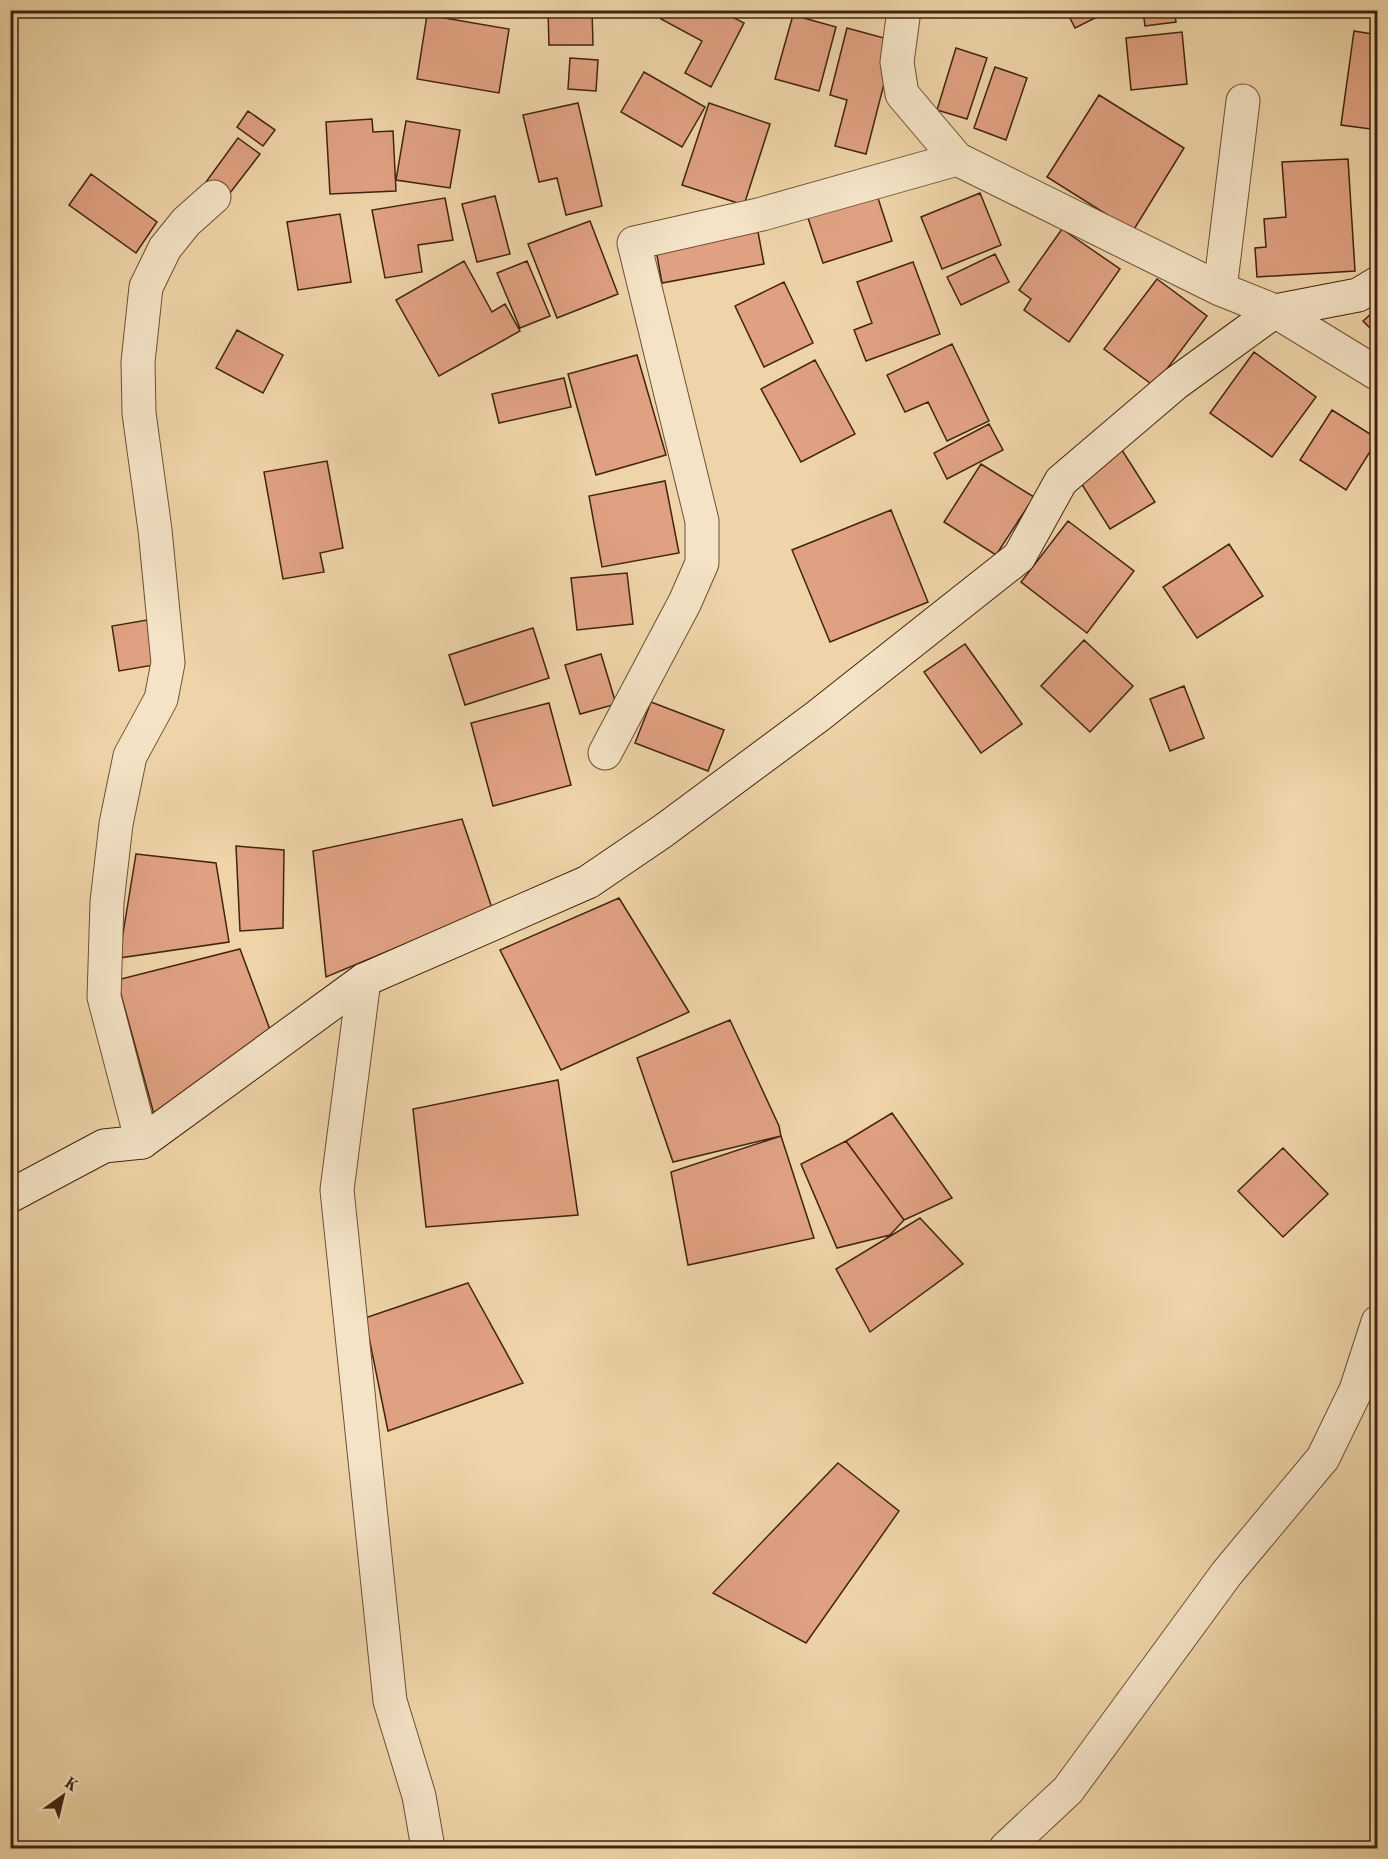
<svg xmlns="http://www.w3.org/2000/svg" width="1388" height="1859" viewBox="0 0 1388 1859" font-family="'Old Standard TT',serif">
  <rect width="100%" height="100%" fill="#eed4a8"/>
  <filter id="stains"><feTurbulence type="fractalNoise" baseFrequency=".00333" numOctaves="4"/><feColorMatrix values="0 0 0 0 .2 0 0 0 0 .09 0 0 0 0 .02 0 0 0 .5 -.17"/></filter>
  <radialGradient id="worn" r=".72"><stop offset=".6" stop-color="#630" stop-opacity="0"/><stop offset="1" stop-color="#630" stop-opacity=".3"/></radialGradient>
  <path fill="#e0a182" stroke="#42230f" stroke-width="1.5" d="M548 10H592L593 45H549Z
    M666 10H719L744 23 711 87 685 73 702 41 661 19Z
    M745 10H778L746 16Z
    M1066 10H1111L1075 28Z
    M1143 10H1174L1176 22 1145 26Z
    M427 15 509 29 499 93 417 79Z
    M793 15 836 27 819 91 775 79Z
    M847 28 895 41 866 154 835 146 847 100 830 95Z
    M1354 31 1378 35V130L1341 125Z
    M1182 32 1187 84 1131 90 1126 38Z
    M956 48 987 58 967 119 937 110Z
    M570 58 598 60 596 91 568 89Z
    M995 67 1027 78 1006 140 974 128Z
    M644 72 705 107 682 147 621 112Z
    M1099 95 1184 148 1133 231 1047 177Z
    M578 103 602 206 566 215 557 178 539 182 523 115Z
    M709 103 770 124 744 205 682 185Z
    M248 111 275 130 263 146 237 127Z
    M372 119 373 132 393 131 396 191 330 194 326 122Z
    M406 121 460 130 450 188 396 180Z
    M238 138 260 154 223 202 203 186Z
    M1348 159 1355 271 1257 277 1255 248 1266 247 1264 219 1286 217 1282 162Z
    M91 174 157 222 136 253 69 205Z
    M875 189 892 241 823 263 806 212Z
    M980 193 1001 245 942 269 921 217Z
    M495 196 510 254 477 262 462 204Z
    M445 198 453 240 418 245 422 272 385 278 372 210Z
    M340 214 351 282 298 290 287 222Z
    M590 221 618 294 557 318 528 244Z
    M1062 229 1120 269 1069 342 1024 310 1031 299 1019 290Z
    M758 232 764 264 662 283 656 250Z
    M995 254 1009 282 961 305 947 277Z
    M464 261 492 312 505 304 520 331 439 376 396 300Z
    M527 261 550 316 520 328 497 273Z
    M913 262 940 334 866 361 854 330 872 323 857 282Z
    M1157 279 1207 316 1154 386 1104 349Z
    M784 282 813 343 764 367 735 306Z
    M1378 308V336L1363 321Z
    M237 330 283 355 263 393 216 368Z
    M952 344 989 421 947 441 928 402 905 412 887 375Z
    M1254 352 1316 397 1272 457 1210 413Z
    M637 355 666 455 596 475 568 374Z
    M815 360 855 434 801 462 761 389Z
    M564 378 571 407 499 423 492 394Z
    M1332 410 1378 439 1346 490 1300 460Z
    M989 424 1003 450 947 479 934 453Z
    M1120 447 1155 502 1110 529 1076 475Z
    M327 461 343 548 320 553 324 572 283 579 264 472Z
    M981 464 1034 497 996 555 944 522Z
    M665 481 679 553 602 567 589 496Z
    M891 510 928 602 830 642 792 550Z
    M1068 521 1134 571 1087 633 1021 582Z
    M1229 544 1263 596 1197 638 1163 587Z
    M627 573 633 624 577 630 571 578Z
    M147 620 154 665 119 671 112 626Z
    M533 628 549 678 465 705 449 655Z
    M1084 640 1133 686 1090 732 1041 686Z
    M965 644 1022 724 981 753 924 672Z
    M601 654 616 704 580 714 565 665Z
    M1184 686 1204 738 1170 751 1150 699Z
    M651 702 724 730 708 771 635 743Z
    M549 703 571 785 493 806 471 723Z
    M462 819 492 908 326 977 313 851Z
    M236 846 284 850 283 928 240 931Z
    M136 854 216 863 229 942 119 958Z
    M619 898 689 1012 561 1070 500 950Z
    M240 949 272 1035 155 1118 117 980Z
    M730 1020 779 1126 781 1136 673 1162 637 1058Z
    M558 1080 578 1215 426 1227 413 1109Z
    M892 1113 952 1198 904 1220 846 1141Z
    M781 1136 814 1238 688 1265 671 1172Z
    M846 1141 904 1220 890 1235 837 1248 801 1164Z
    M1283 1148 1328 1194 1283 1237 1238 1191Z
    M920 1218 963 1264 870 1332 836 1269Z
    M468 1283 523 1383 388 1431 365 1318Z
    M838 1463 899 1511 806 1643 713 1593Z"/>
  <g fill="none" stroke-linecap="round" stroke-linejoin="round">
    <defs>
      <path id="street" d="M904 10 897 62 902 94 957 159 1220 289 1275 311 1378 374
        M1220 289 1243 101
        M605 753 685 602 702 563V521L634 243 762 214 957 159
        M364 980 337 1190 390 1701 419 1796 428 1848
        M142 1142 104 997 107 902 116 824 130 756 161 699 168 663 155 530 139 413 138 362 146 287 165 248 186 222 214 197
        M1006 1848 1068 1790 1227 1573 1323 1458 1356 1390 1378 1322"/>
      <path id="secondary" d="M10 1196 104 1146 142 1142 364 980 588 882 663 831 818 716 1019 557 1061 481 1176 383 1275 311 1358 295 1378 283"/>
    </defs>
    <use href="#street" stroke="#6d4f35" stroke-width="35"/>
    <use href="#secondary" stroke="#42230f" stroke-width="35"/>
    <use href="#street" stroke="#f4e3c6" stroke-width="33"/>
    <use href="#secondary" stroke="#f4e3c6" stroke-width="33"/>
  </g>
  <rect width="1388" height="1859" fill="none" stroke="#eed4a8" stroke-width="36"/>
  <rect x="12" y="12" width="1364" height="1835" fill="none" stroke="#42230f" stroke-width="3"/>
  <rect x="18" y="18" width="1352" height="1823" fill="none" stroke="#42230f" stroke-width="1.5"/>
  <g transform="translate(63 1796) rotate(34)" stroke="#f4e3c6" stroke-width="4.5" paint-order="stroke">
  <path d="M0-4.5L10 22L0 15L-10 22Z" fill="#42230f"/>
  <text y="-9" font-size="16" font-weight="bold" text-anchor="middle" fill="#42230f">K</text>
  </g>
  <rect width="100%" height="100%" filter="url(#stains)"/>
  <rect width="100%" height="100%" fill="url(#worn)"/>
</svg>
